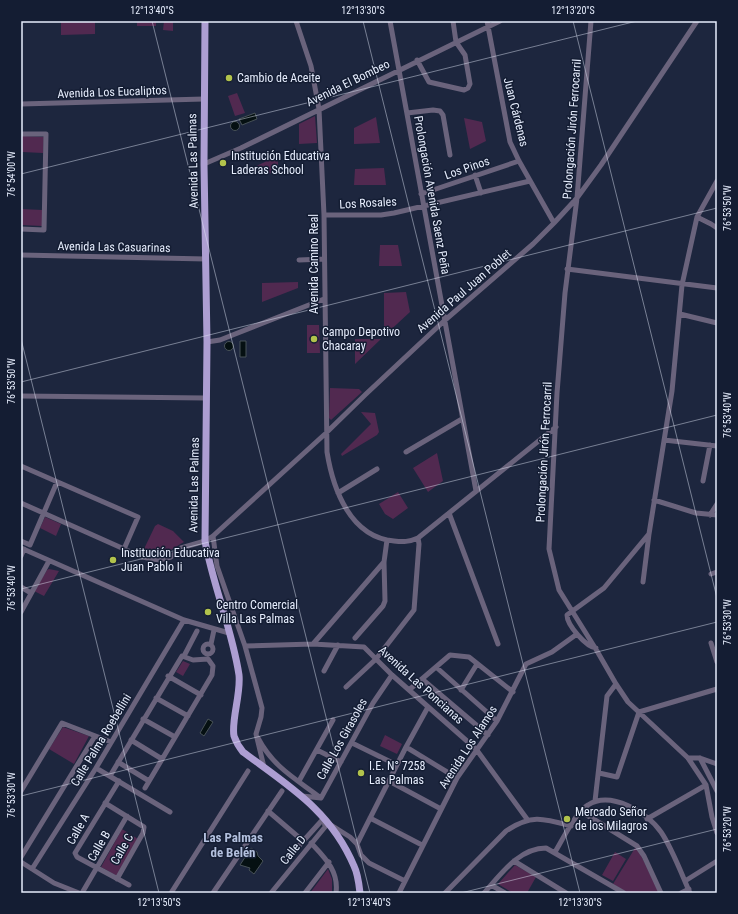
<svg xmlns="http://www.w3.org/2000/svg" width="738" height="914" viewBox="0 0 738 914" font-family="'Roboto Condensed',sans-serif">
  <rect width="100%" height="100%" fill="#1d263e"/>
  <path fill="#512950" d="M61 21H95V34L61 35Z
    M137 21H156V26H137Z
    M164 21H173V31L163 30Z
    M237 93 245 113 235 116 228 96Z
    M315 116 317 143 299 144V124Z
    M376 117 380 143 354 144V128Z
    M464 118 482 122 486 141 470 149Z
    M22 136 44 137 43 153 22 152Z
    M278 156V173L243 174V172Z
    M384 168 386 185H354L355 169Z
    M21 209 43 210 42 226 21 225Z
    M380 245H398L402 266H379Z
    M298 282V288L262 302V283Z
    M406 292 410 312 384 336V293Z
    M307 325H319L320 353H307Z
    M355 339H381L355 364Z
    M330 388 359 389 362 392 331 420 329 418Z
    M361 412 375 413 379 432 377 435 342 456 341 454 371 424Z
    M437 453 443 481 428 492 413 468Z
    M398 492 408 508 393 519 385 514 379 504Z
    M45 517 61 524 56 536 40 528Z
    M158 524 173 531 184 542C169 551 160 559 143 551L155 526Z
    M49 569 59 571 44 596 34 591 47 570Z
    M183 661 190 664 183 676 176 672Z
    M63 727 89 736 74 764 49 749Z
    M385 735 402 744 397 754 380 746Z
    M122 829 138 839 117 876 101 867Z
    M635 848 639 851 659 893H628L613 884Z
    M615 852 626 859 613 881 602 875Z
    M515 865 536 877 527 893H513L498 884Z
    M328 869 332 879V893H310Z"/>
  <path fill="#051012" stroke="#485258" d="M255 113 257 119 242 125 239 119Z
    M230.5 126a4.5 4.5 0 1 1 9 0a4.5 4.5 0 1 1-9 0Z
    M240 341H246V357H240Z
    M224.5 346a4.5 4.5 0 1 1 9 0a4.5 4.5 0 1 1-9 0Z
    M208 719 213 722 204 736 200 733Z
    M251 848 257 852 258 856 263 861 254 874 249 870 250 868 240 865Z"/>
  <g fill="none" stroke-linecap="round" stroke-linejoin="round">
    <path stroke="#6a637c" stroke-width="5" d="M296 21 311 66 319 109 324 215 327 452C333 489 350 537 394 541 403 542 409 542 418 538L556 427
      M390 21 476 491
      M487 21 510 142 519 161 554 223
      M591 21 577 198 565 293 557 393 549 549 559 590 597 651 616 684 628 702 688 758 706 785 712 817 717 833
      M417 60 429 82 464 90 468 88 470 84 465 55 456 42 453 21
      M21 104 204 99
      M407 113 433 110 440 111 443 115 450 155
      M21 134H46L44 230 21 229
      M204 164 241 148 500 21
      M475 175 481 193
      M421 194 519 161
      M324 215H381L394 213 530 181
      M697 217 711 224 717 228
      M21 255 206 259
      M299 260 324 259
      M567 269 717 288
      M680 314 717 323
      M207 342 220 340 324 299
      M21 396 206 398
      M664 440 717 446
      M406 452 462 419
      M21 466 138 517 124 549
      M703 481 710 445
      M338 493 377 469
      M654 500 696 513 717 515
      M21 503 142 557 159 560 171 557 181 548 205 541 213 536 325 434 366 394 444 321 533 244 554 223 577 198 601 165 697 21
      M449 513 498 644
      M710 515 717 504
      M213 536 217 566 245 646 262 708 261 717 256 734 264 767
      M21 541 30 545 57 482
      M21 548 184 620 229 633
      M21 556 24 549
      M711 574 717 572
      M643 582 649 534 672 391 682 285 697 217 717 181
      M21 587 31 593
      M21 612 49 561
      M355 638 383 606 385 601 384 562 387 540
      M711 643 717 662
      M203 649a5 5 0 1 1 10 0a5 5 0 1 1-10 0Z
      M211 644 214 630
      M313 644 384 562
      M245 646 313 644 364 647 392 675 476 749 527 819
      M596 648C586 647 567 625 567 615L604 588 648 535
      M184 656 197 631
      M436 667 497 721
      M324 671 338 645
      M168 676 201 695
      M422 679 488 735
      M346 687 376 659 414 610 419 544 418 538
      M409 690 450 655 469 657 513 692
      M461 690 477 664
      M156 698 188 716
      M143 719 175 737
      M258 738C273 767 296 779 321 798
      M131 740 162 759
      M352 743 397 765
      M406 747 457 778
      M317 750 341 762
      M688 758H700L717 764
      M700 758 717 791
      M118 762 149 781
      M96 768 170 812
      M599 773 617 777 639 712 717 689
      M110 776 182 656 193 660 208 659 213 666 212 675 145 788
      M119 781 75 853 77 857 129 885
      M299 781 333 720
      M389 781 441 809
      M21 791 62 723 111 742
      M302 796 321 798 373 703 392 675
      M595 801 607 696 616 684
      M105 803 144 827 143 833 117 879
      M268 811 303 841
      M582 812 637 846 644 856 661 893
      M370 818 422 845
      M647 819 706 785
      M331 825 350 837 357 844 361 855 369 863 405 881
      M311 843C325 858 339 871 336 893
      M357 844 406 747 428 707
      M555 852C563 839 575 813 588 805 611 790 648 813 661 832 672 848 682 875 690 893
      M21 857 95 736
      M287 859 324 818
      M514 861 566 893
      M21 862 54 883 79 893
      M32 869 96 768 184 620
      M685 881 717 861
      M491 885 505 893
      M82 893 127 816
      M171 893 248 771
      M213 893 282 791
      M271 893 325 827 324 819
      M305 893 329 862
      M399 893 457 778 497 721 526 664 552 652 577 634
      M445 893 506 831C531 814 543 818 571 826
      M484 893C501 874 519 848 546 848L624 893
      M681 893 689 889"/>
    <path stroke="#ad9ed2" stroke-width="7" d="M205 21 204 164 207 342 205 541C213 586 232 629 239 675 241 694 231 721 234 736 236 742 239 747 243 752 289 786 331 811 354 866 358 874 359 884 360 893"/>
  </g>
  <path fill="none" stroke="#e6edfd" stroke-width="1" stroke-opacity="0.45" d="M152 21 370 893M363 21 580 893M573 21 717 598M21 174 637 21M21 339 159 893M21 382 717 208M21 589 717 415M21 796 717 622M461 893 717 829"/>
  <g fill="#b2c34c" stroke="#141d33" stroke-width="1.5">
    <circle cx="229" cy="78" r="4"/>
    <circle cx="223" cy="163" r="4"/>
    <circle cx="314" cy="339" r="4"/>
    <circle cx="113" cy="560" r="4"/>
    <circle cx="208" cy="612" r="4"/>
    <circle cx="361" cy="773" r="4"/>
    <circle cx="567" cy="819" r="4"/>
  </g>
  <g text-anchor="middle" dominant-baseline="central" stroke-width="3" stroke-linejoin="round" paint-order="stroke">
    <g font-size="12" fill="#e6edfd" stroke="#141d33" text-anchor="start">
      <text x="237" y="78">Cambio de Aceite</text>
      <text x="231" y="156">Institución Educativa<tspan x="231" dy="14">Laderas School</tspan></text>
      <text x="322" y="332">Campo Depotivo<tspan x="322" dy="14">Chacaray</tspan></text>
      <text x="121" y="553">Institución Educativa<tspan x="121" dy="14">Juan Pablo Ii</tspan></text>
      <text x="216" y="605">Centro Comercial<tspan x="216" dy="14">Villa Las Palmas</tspan></text>
      <text x="369" y="766">I.E. N° 7258<tspan x="369" dy="14">Las Palmas</tspan></text>
      <text x="575" y="812">Mercado Señor<tspan x="575" dy="14">de los Milagros</tspan></text>
    </g>
    <g font-size="12" fill="#e6edfd" stroke="#141d33">
      <text transform="translate(348 83) rotate(-26)">Avenida El Bombeo</text>
      <text transform="translate(112 92) rotate(-2)">Avenida Los Eucaliptos</text>
      <text transform="translate(516 112) rotate(76)">Juan Cárdenas</text>
      <text transform="translate(572 129) rotate(-86)">Prolongación Jirón Ferrocarril</text>
      <text transform="translate(193 161) rotate(-91)">Avenida Las Palmas</text>
      <text transform="translate(467 168) rotate(-19)">Los Pinos</text>
      <text transform="translate(432 195) rotate(80)">Prolongación Avenida Saenz Peña</text>
      <text transform="translate(368 203) rotate(-3)">Los Rosales</text>
      <text transform="translate(114 247) rotate(1)">Avenida Las Casuarinas</text>
      <text transform="translate(314 264) rotate(-90)">Avenida Camino Real</text>
      <text transform="translate(464 291) rotate(-41)">Avenida Paul Juan Poblet</text>
      <text transform="translate(544 452) rotate(-87)">Prolongación Jirón Ferrocarril</text>
      <text transform="translate(194 485) rotate(-89)">Avenida Las Palmas</text>
      <text transform="translate(421 685) rotate(42)">Avenida Las Poncianas</text>
      <text transform="translate(342 739) rotate(-61)">Calle Los Girasoles</text>
      <text transform="translate(101 740) rotate(-59)">Calle Palma Roebellini</text>
      <text transform="translate(468 747) rotate(-57)">Avenida Los Alamos</text>
      <text transform="translate(78 829) rotate(-60)">Calle A</text>
      <text transform="translate(99 846) rotate(-60)">Calle B</text>
      <text transform="translate(122 849) rotate(-60)">Calle C</text>
      <text transform="translate(293 850) rotate(-51)">Calle D</text>
    </g>
    <g font-size="13" font-weight="bold" fill="#b3c0de" stroke="#141d33">
      <text x="233" y="837">Las Palmas<tspan x="233" dy="15">de Belén</tspan></text>
    </g>
  </g>
  <rect width="738" height="914" fill="none" stroke="#141d33" stroke-width="44"/>
  <rect x="22" y="22" width="694" height="870" fill="none" stroke="#e6edfd" stroke-width="1.5"/>
  <g font-size="10" text-anchor="middle" fill="#e6edfd">
    <text x="152" y="14">12°13'40"S</text>
    <text x="363" y="14">12°13'30"S</text>
    <text x="573" y="14">12°13'20"S</text>
    <text transform="translate(11 174) rotate(-90)" y="4">76°54'00"W</text>
    <text transform="translate(727 208) rotate(-90)" y="4">76°53'50"W</text>
    <text transform="translate(11 381) rotate(-90)" y="4">76°53'50"W</text>
    <text transform="translate(727 415) rotate(-90)" y="4">76°53'40"W</text>
    <text transform="translate(11 588) rotate(-90)" y="4">76°53'40"W</text>
    <text transform="translate(727 622) rotate(-90)" y="4">76°53'30"W</text>
    <text transform="translate(11 795) rotate(-90)" y="4">76°53'30"W</text>
    <text transform="translate(727 829) rotate(-90)" y="4">76°53'20"W</text>
    <text x="159" y="906">12°13'50"S</text>
    <text x="369" y="906">12°13'40"S</text>
    <text x="580" y="906">12°13'30"S</text>
  </g>
</svg>
